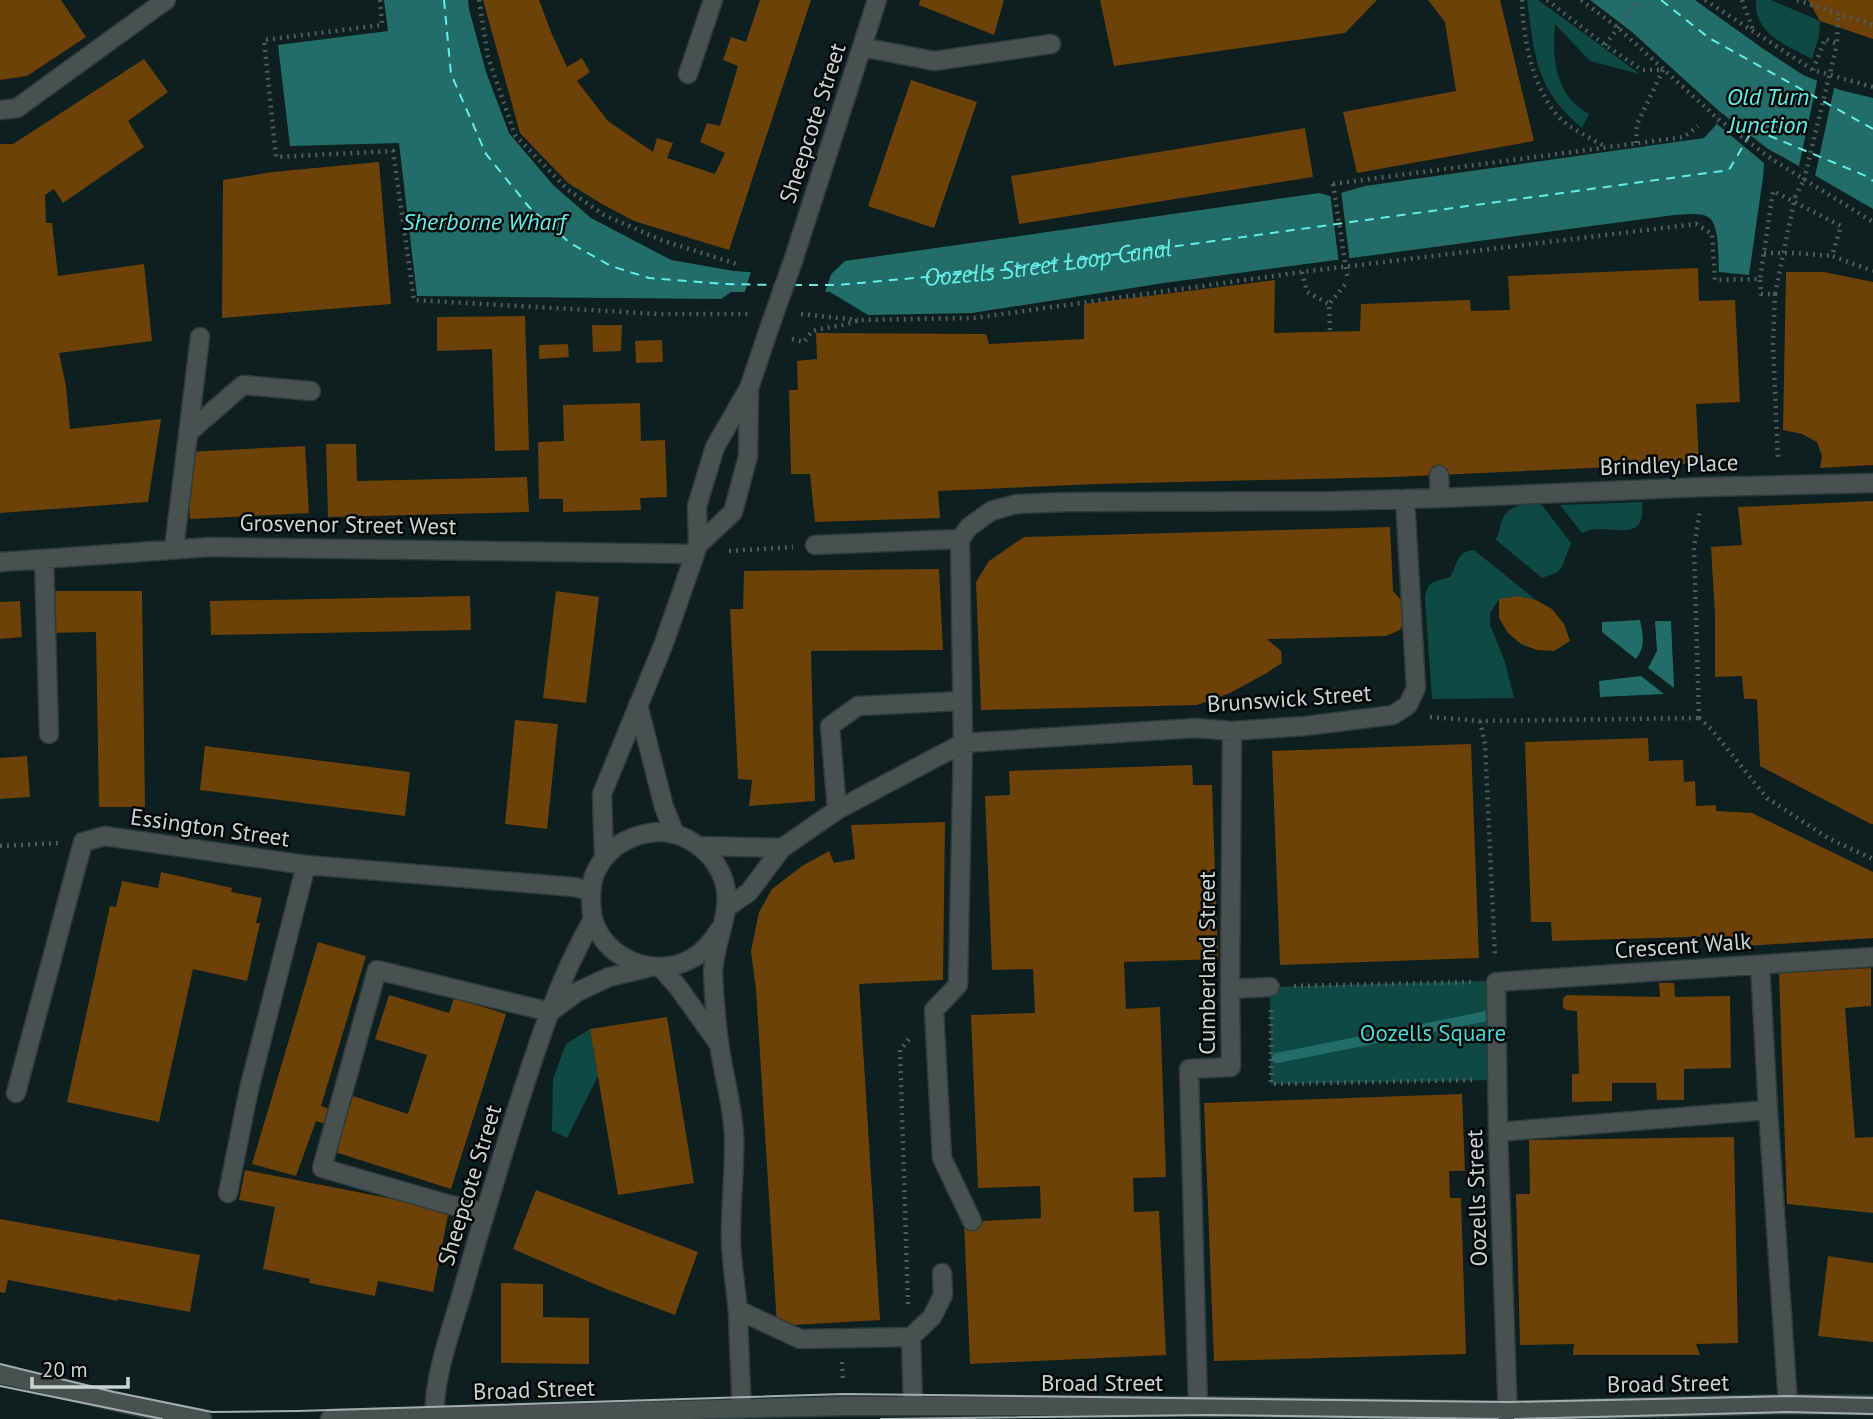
<svg xmlns="http://www.w3.org/2000/svg" width="1873" height="1419" viewBox="0 0 1873 1419" font-family="'PT Sans',sans-serif">
  <rect width="100%" height="100%" fill="#0d1f1e"/>
  <path fill="#0f4946" d="M1527 0H1538L1640 74 1590 61 1555 24C1552 58 1555 96 1589 114L1582 128C1535 88 1535 57 1527 0Z
    M1756 0H1771L1820 21 1819 37 1812 59C1787 46 1753 33 1756 0Z
    M1642 502C1646 550 1608 519 1582 533L1560 505Z
    M1532 503 1541 504 1571 543 1562 567 1558 572 1542 578 1495 539 1498 536C1502 512 1507 507 1532 503Z
    M1474 550 1536 600 1518 596 1499 599 1490 613V625L1505 662 1514 698 1432 699 1425 600C1427 579 1433 583 1450 577 1458 565 1456 551 1474 550Z
    M1481 981 1496 982 1498 1080 1271 1084 1270 987Z
    M590 1029 598 1076 567 1138 552 1131 553 1079 566 1044Z"/>
  <path fill="#236d69" d="M384 0H468L469 9 486 72 509 133 553 185 591 218 671 260 734 271 828 277 845 261 1319 193 1330 196 1365 186 1704 138 1716 125 1719 111 1632 32 1590 0H1695L1762 48 1803 75 1840 90 1873 98V209L1783 157 1764 163 1763 177 1749 275 1719 272C1718 260 1720 223 1708 217 1699 212 1684 215 1674 215L1164 283 972 313 868 315 830 292H731L721 299 417 296 399 143 290 146 278 45 388 31Z
    M1640 620C1643 635 1646 646 1636 659L1602 632V622Z
    M1655 621H1671L1674 688 1648 668 1657 651Z
    M1641 676 1664 694 1600 697 1599 681Z"/>
  <path fill="#0d1f1e" d="M1818 77 1835 84 1815 176 1799 166Z
    M1719 111 1768 149 1783 157 1764 163 1717 124Z
    M1341 190 1350 263 1339 264 1330 192Z
    M752 268 827 273 833 268 824 296 744 295Z"/>
  <g fill="none" stroke-linecap="round" stroke-linejoin="round">
    <path stroke="#236d69" stroke-width="10" d="M1277 1058 1487 1016"/>
    <g stroke="#64ede6" stroke-width="2" stroke-dasharray="9 7" stroke-linecap="butt">
      <path d="M444 0 451 74 486 154 529 207 570 243 611 266 649 278 724 284 777 285"/>
      <path d="M1661 0 1709 38 1873 129"/>
      <path id="s1" d="M793 285H837L1003 270 1729 170 1753 129 1866 176 1873 181"/>
    </g>
  </g>
  <path fill="#6d4108" d="M0 0H61L86 37 27 76 0 80Z
    M483 0H539L551 32 567 67 582 58 590 72 577 81 608 121 653 152 657 138 673 143 667 158 715 174 725 153 700 142 707 123 720 126 738 66 723 60 731 37 746 42 760 0H811L729 250 634 221 602 204 568 183 520 133Z
    M920 0H1004L994 35 919 5Z
    M1100 0H1377L1345 33 1114 66Z
    M1428 0H1500L1534 141 1357 173 1343 112 1456 91 1445 22Z
    M1808 0H1873V39L1820 21Z
    M144 59 168 92 128 121 144 147 63 203 54 189 45 195 46 223H52L58 276 144 264 152 341 59 353 66 386 70 429 161 419 148 502 0 513V144H13Z
    M911 80 977 102 934 228 868 206Z
    M1305 128 1313 177 1019 224 1011 176Z
    M379 162 391 304 222 318 223 180 273 172Z
    M1698 268 1699 301 1735 300 1740 402 1696 404 1699 463 1393 477 1096 484 938 491 940 518 815 522 810 474H791L789 390H798L797 361 817 359 816 333 986 334 989 344 1084 339V304L1275 280 1274 333 1360 331 1361 304 1470 300 1471 311 1510 310 1508 276Z
    M1786 272H1824L1873 282V465L1820 468 1822 456 1817 442 1802 434 1783 430Z
    M525 316 529 450 495 451 492 349 437 351V317Z
    M592 325H622L621 351 593 352Z
    M662 340 663 362 636 363 635 341Z
    M568 344 569 357 539 359V345Z
    M640 403 641 441 665 440 667 497 640 498 641 510 563 512V499H539L538 442 564 441 563 405Z
    M326 444H356L357 481 527 477 529 512 328 517Z
    M305 446 309 513 190 519 187 452Z
    M1873 501V824H1871L1760 766 1757 699H1744L1742 676 1715 677V615L1711 547 1742 545 1738 507Z
    M1390 527 1393 591 1405 605 1407 618 1400 630 1386 636 1267 639 1281 651 1282 663 1265 674 1230 693 1197 705 981 710 976 582 989 561 1024 537Z
    M939 569 943 650 811 651 815 801 749 806 752 780 738 779 730 609H743L744 571Z
    M48 591H142L145 807H99L96 632 49 633Z
    M556 591 599 597 586 703 543 698Z
    M470 596 471 630 211 635 210 601Z
    M1518 596 1536 600 1552 609 1564 624 1570 641 1554 651 1537 650 1521 644 1508 633 1499 618V599Z
    M20 601 22 637 0 639V602Z
    M515 720 558 724 547 829 505 824Z
    M1648 738 1649 761 1683 760 1684 782 1695 781 1696 806 1716 805V811L1752 813 1873 872V938L1728 947 1721 936 1552 941 1551 922H1531L1525 742Z
    M1471 744 1479 958 1280 965 1272 751Z
    M205 746 410 772 405 816 200 790Z
    M27 756 30 797 0 799V758Z
    M1192 765 1193 785H1212L1218 959 1124 962 1126 1009 1160 1007 1166 1177 1133 1178 1134 1212 1159 1211 1166 1355 970 1364 964 1222 1041 1218 1040 1186 978 1188 971 1015 1035 1013 1033 969 992 970 985 796 1010 795 1009 771Z
    M945 822 943 980 859 984 880 1320 777 1326 756 990 751 951 759 912 772 889 802 866 829 851 834 863 855 859 851 825Z
    M161 872 232 888 231 892 262 898 256 923H260L247 981 193 969 159 1122 67 1102 110 906 116 907 122 881 158 888Z
    M318 942 366 956 321 1106 347 1115 353 1096 408 1114 427 1055 375 1039 389 995 449 1013 454 998 506 1014 451 1189 335 1152 341 1129 316 1121 296 1176 252 1164Z
    M1871 968V1006L1845 1008 1855 1138 1873 1137V1213L1787 1204 1779 973Z
    M1659 983H1674L1675 997 1730 996 1731 1068 1684 1069V1100H1657L1656 1083H1612V1101L1572 1102V1074H1579L1577 1011 1566 1010 1563 1007V998L1567 995 1660 997Z
    M667 1017 694 1183 618 1195 590 1029Z
    M1462 1094 1465 1171H1449L1450 1198H1461L1466 1354 1214 1361 1204 1103Z
    M1734 1137 1738 1343 1696 1344 1700 1355H1573L1574 1344 1520 1345 1516 1194H1530L1529 1140Z
    M245 1170 449 1210 433 1292 378 1281 375 1296 309 1283 310 1279 263 1269 275 1207 239 1200Z
    M536 1190 698 1252 675 1315 606 1289 513 1249Z
    M0 1219 200 1255 190 1312 118 1299V1301L8 1280 5 1293 0 1292Z
    M1828 1256 1873 1263V1342L1818 1336Z
    M501 1283 543 1284V1317L589 1318V1364L501 1363Z"/>
  <g fill="none" stroke-linecap="round" stroke-linejoin="round">
    <defs>
      <path id="minor" d="M862 47 934 61 1051 44
        M688 74 713 0
        M0 110 17 108 166 0
        M793 261 877 0
        M189 432 243 385 311 391
        M1440 498 1703 487 1873 483
        M960 539 963 743 958 985 934 1010 942 1158 972 1221
        M960 539 969 527 991 511 1017 504 1067 502 1335 501 1440 498 1439 475
        M698 545 733 512 748 456 749 392
        M815 545 960 539
        M174 549 200 337
        M44 559 49 734
        M0 562 210 547 695 554
        M638 705 664 807 675 834
        M837 810 830 726 858 706 961 701
        M700 846 782 848
        M604 858 602 794 664 643 695 554 698 545 697 506 715 447 749 388 771 323
        M726 908 749 892 782 848 837 810 963 743 1196 728 1232 731 1305 726 1393 715 1408 705 1416 688 1405 499
        M720 929C712 941 704 952 691 959 655 979 603 959 593 918 591 913 592 907 591 902 591 892 591 881 596 871 607 849 626 837 649 833 683 827 717 853 725 885 732 913 713 945 713 974 714 997 716 1020 719 1043 723 1074 733 1105 734 1137 735 1172 730 1208 731 1243 732 1266 736 1289 738 1312 739 1344 740 1376 742 1407
        M1760 965 1768 1110 1788 1404
        M661 968 678 987 718 1043
        M1230 989 1270 987
        M550 1012 577 992 609 977 647 968
        M16 1093 83 842 105 836 306 865 574 887 590 891
        M1498 1132 1768 1110
        M228 1193 249 1089 306 865
        M485 1213 447 1204 322 1168 377 970 550 1012
        M738 1310 800 1339 911 1337 932 1317 943 1295 942 1273
        M911 1337 913 1406
        M0 1374 126 1404 202 1419
        M1198 1406 1189 1069 1231 1067 1230 989 1232 731
        M435 1416C432 1380 454 1322 464 1286 480 1228 498 1170 516 1112 537 1046 558 980 593 919
        M330 1419 845 1406H1198L1508 1411 1788 1404 1873 1405
        M1508 1419 1498 1132 1496 982 1873 957"/>
    </defs>
    <use href="#minor" stroke="#2b3c3b" stroke-width="21"/>
    <path stroke="#4e5d5c" stroke-width="4.5" stroke-dasharray="2 5" stroke-linecap="butt" d="M380 0 382 25 264 40 276 157 393 151 414 300 659 314H750
      M479 0 488 57 515 135 568 190 604 215 661 240 740 265
      M1522 0C1523 40 1534 100 1568 125 1580 133 1593 140 1606 147
      M1547 0 1605 45 1642 70H1663
      M1581 0 1617 27 1717 118 1773 160 1873 222
      M1705 0 1813 70 1873 87
      M1742 0 1753 30
      M1797 0 1873 25
      M1813 70 1825 39 1837 44 1838 14
      M1636 143 1637 124 1663 70
      M1333 184 1684 137 1698 126
      M1795 197 1804 180
      M1764 253H1795L1832 256
      M1302 272 1307 292 1329 304
      M1760 280 1761 294H1775L1773 343 1778 460
      M801 314 858 320
      M1330 330 1329 304 1348 281
      M792 339 804 342 812 331C828 327 844 326 859 320L974 318 1302 272 1696 224 1712 234 1715 280 1760 279 1773 191 1841 226 1832 256 1873 271
      M729 551 793 547
      M1430 717 1480 721 1699 718
      M1699 718 1694 548 1700 509
      M1699 718 1712 730 1767 798 1828 838 1873 859
      M1480 721 1485 744 1495 957
      M0 846 59 843
      M1294 986 1471 982
      M1271 1010V1084L1472 1080
      M908 1304 900 1050 911 1037
      M842 1362 843 1381"/>
    <use href="#minor" stroke="#495150" stroke-width="18"/>
    <path stroke="#a3afae" stroke-width="2" d="M0 1364 114 1392 212 1412 298 1411 844 1394 1508 1402 1787 1396 1873 1398
      M0 1386 162 1419
      M881 1419 1209 1415 1498 1419
      M1515 1419 1785 1412 1873 1414"/>
    <defs>
      <path id="minor-bridge" d="M771 323 793 261"/>
    </defs>
    <use href="#minor-bridge" stroke="#2b3c3b" stroke-width="21" stroke-linecap="butt"/>
    <path stroke="#4e5d5c" stroke-width="4.5" stroke-dasharray="2 5" stroke-linecap="butt" d="M1605 45 1639 0
      M1804 180 1837 44
      M1333 184 1348 281
      M1775 294 1795 197"/>
    <use href="#minor-bridge" stroke="#495150" stroke-width="18"/>
  </g>
  <g text-anchor="middle" dominant-baseline="central" stroke-width="5" stroke-linejoin="round" paint-order="stroke">
    <g font-size="23" fill="#c9d4d3" stroke="#030707">
      <text transform="translate(812 123) rotate(-72)">Sheepcote Street</text>
      <text transform="translate(1669 464) rotate(-2)">Brindley Place</text>
      <text transform="translate(348 524) rotate(1)">Grosvenor Street West</text>
      <text transform="translate(1289 698) rotate(-4)">Brunswick Street</text>
      <text transform="translate(210 827) rotate(8)">Essington Street</text>
      <text transform="translate(1683 945) rotate(-4)">Crescent Walk</text>
      <text transform="translate(1206 963) rotate(-90)">Cumberland Street</text>
      <text transform="translate(469 1185) rotate(-73)">Sheepcote Street</text>
      <text transform="translate(1476 1198) rotate(-92)">Oozells Street</text>
      <text x="1102" y="1382">Broad Street</text>
      <text transform="translate(1668 1383) rotate(-1)">Broad Street</text>
      <text transform="translate(534 1389) rotate(-2)">Broad Street</text>
    </g>
    <g font-size="23" fill="#4ad7d0" stroke="#030707">
      <text x="1433" y="1032">Oozells Square</text>
    </g>
    <g font-size="24" font-style="italic" fill="#64ede6" stroke="#030707">
      <text x="1768" y="96">Old Turn<tspan x="1768" dy="28">Junction</tspan></text>
      <text x="484" y="221">Sherborne Wharf</text>
      <text stroke="none"><textPath href="#s1" startOffset="256">Oozells Street Loop Canal</textPath></text>
    </g>
  </g>
  <path d="M32 1377v10h96v-10" fill="none" stroke="#c9d4d3" stroke-width="3.5"/>
  <text x="42" y="1377" font-size="21" fill="#c9d4d3" stroke="#030707" stroke-width="5" paint-order="stroke">20 m</text>
</svg>
